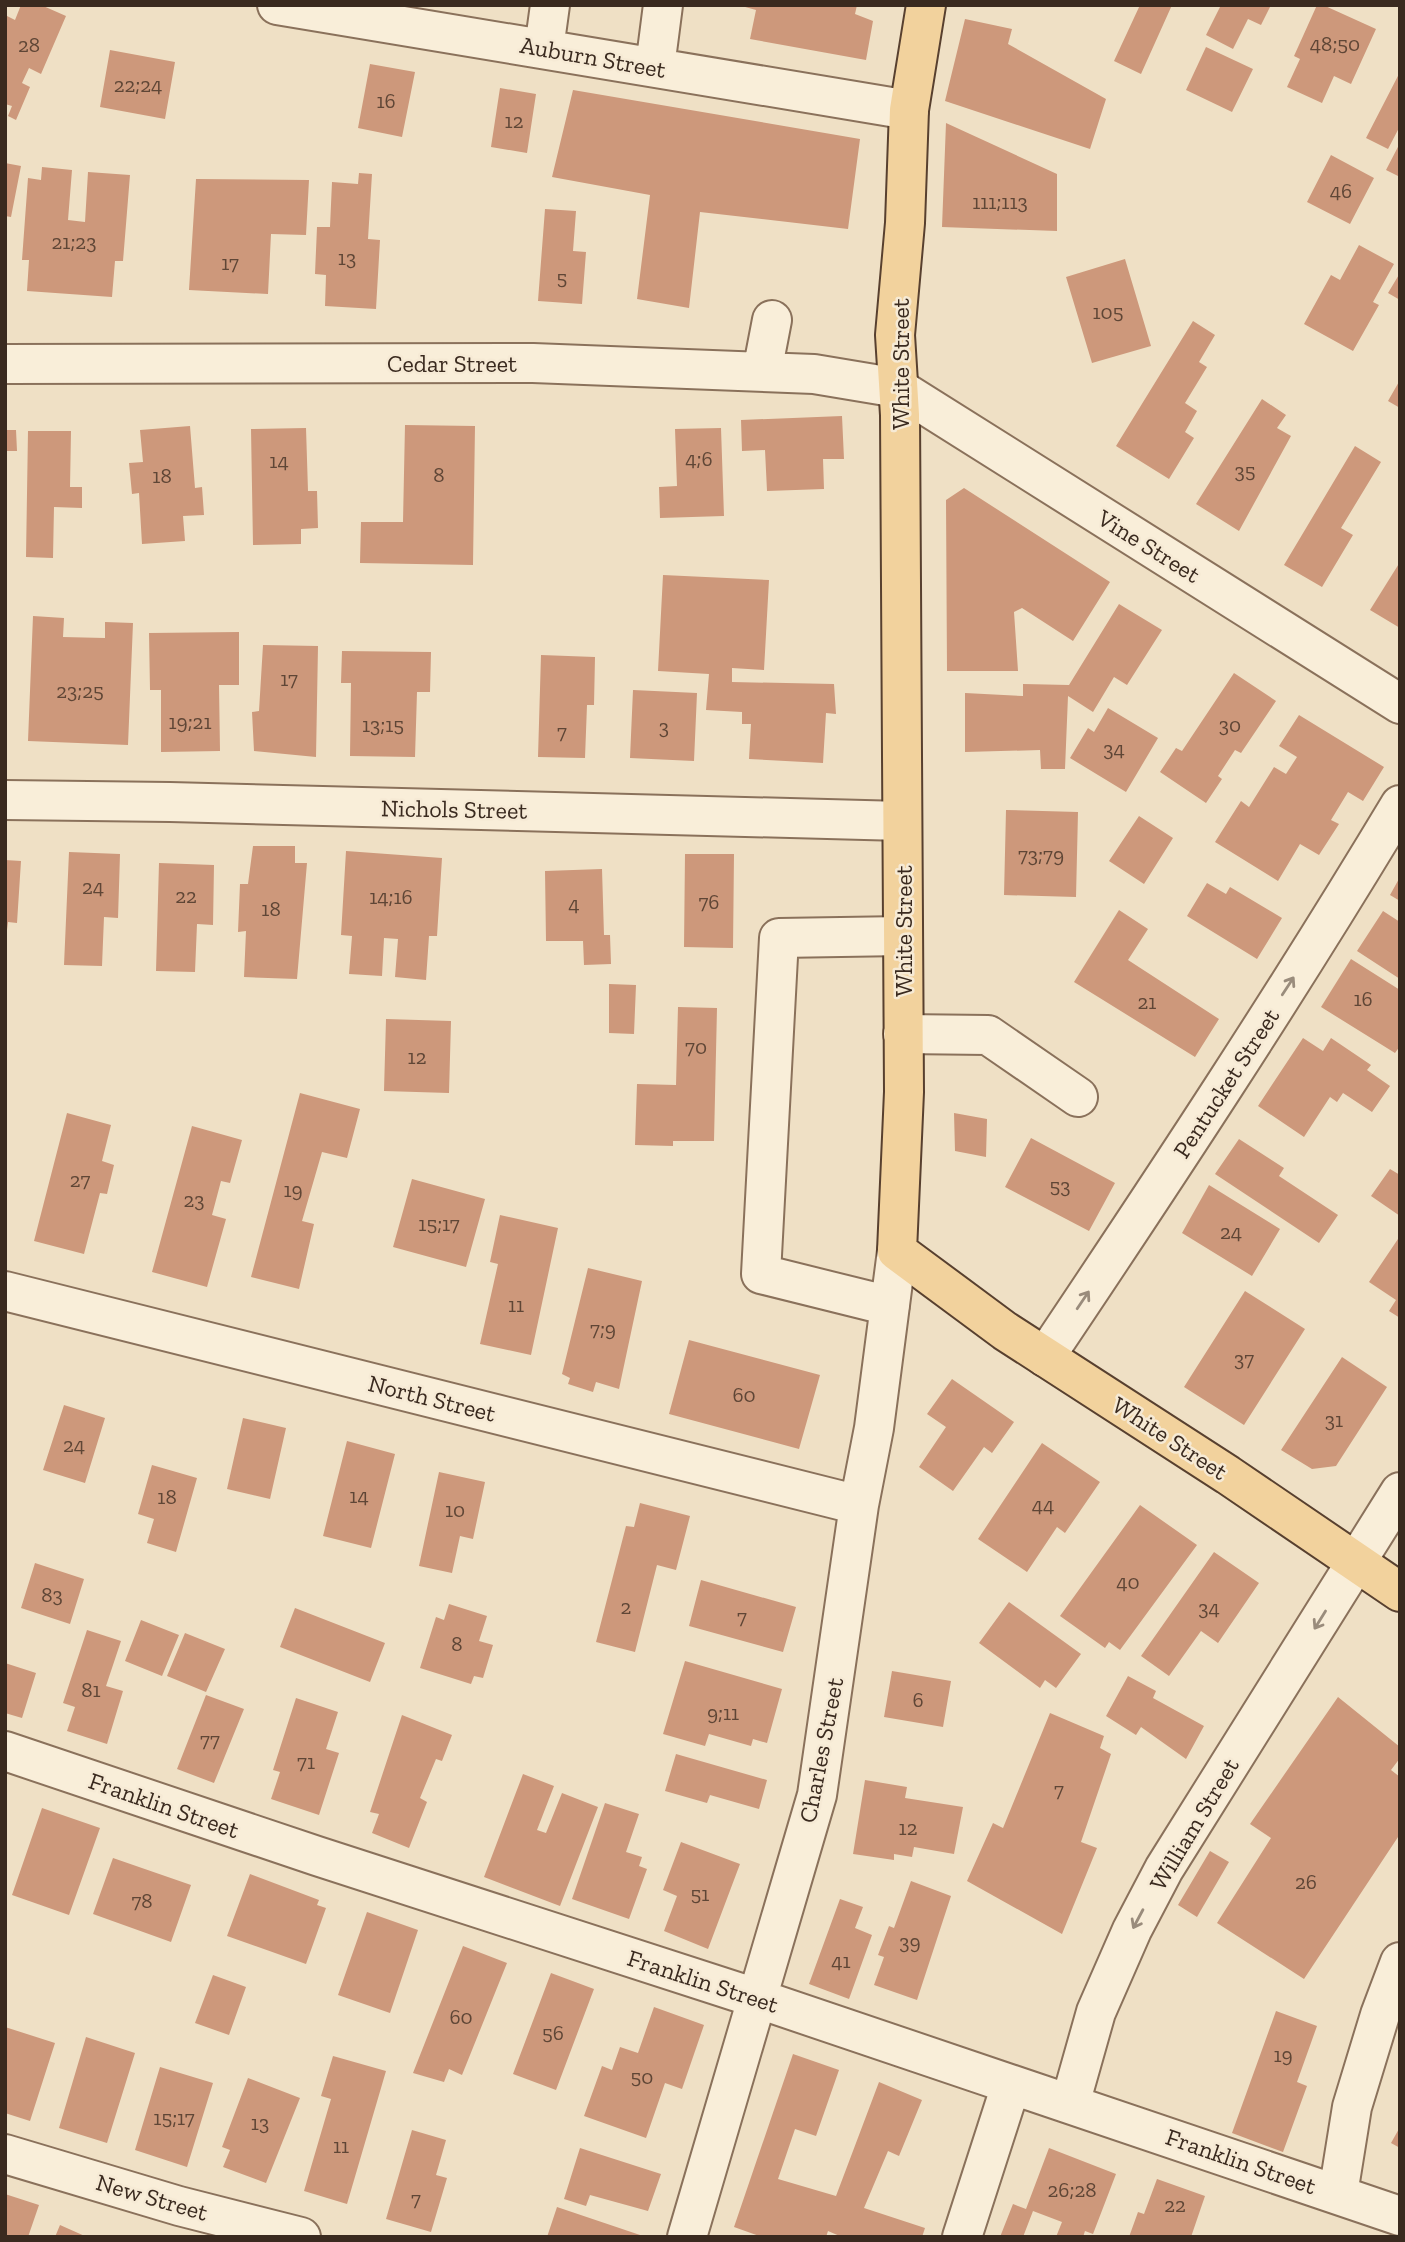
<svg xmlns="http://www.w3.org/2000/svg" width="1405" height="2242" viewBox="0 0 1405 2242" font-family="'Zilla Slab',serif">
  <rect width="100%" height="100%" fill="#efe0c5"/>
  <path fill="#cd987b" d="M21 5H41L66 16 41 74 29 68 22 83 30 87 16 120 8 116 12 106 5 104V20L7 16 15 20Z
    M738 5H857L855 14 873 21 866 60 750 39 756 10Z
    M1140 5H1172L1141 74 1114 61Z
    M1221 5H1271L1261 25 1248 19 1233 49 1206 35Z
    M1317 5H1323L1376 29 1351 84 1334 76 1322 103 1287 87 1300 59 1294 56Z
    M965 19 1012 29 1008 44 1106 99 1090 149 945 101Z
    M1206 47 1253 69 1232 112 1186 90Z
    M110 50 175 62 165 119 100 107Z
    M370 64 415 72 402 137 358 128Z
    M1400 72V126L1388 149 1366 138Z
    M500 88 536 94 527 153 491 147Z
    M573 90 860 139 848 229 700 212 689 308 637 299 650 195 552 177Z
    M946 123 1057 174V231L942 227Z
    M1400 143V177L1386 170Z
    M1331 155 1374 178 1350 224 1307 202Z
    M5 163 21 166 11 217 5 216Z
    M42 167 72 170 68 220 85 222 88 172 130 175 123 261H115L112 297 27 291 29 260H22L28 178 41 180Z
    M359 173 372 174 368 239 380 240 376 309 325 306 326 275 315 274 317 227H330L332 182 358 184Z
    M196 179 309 180 306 235 271 234 268 294 189 290Z
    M545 209 576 211 573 251 586 252 582 304 538 301Z
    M1359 245 1394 264 1373 302 1379 305 1353 351 1304 324 1331 275 1340 280Z
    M1125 259 1151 346 1092 363 1066 277Z
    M1400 273V300L1388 293Z
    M1193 321 1215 335 1199 362 1207 367 1185 403 1197 411 1185 432 1194 438 1169 479 1116 446Z
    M1400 380V408L1388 401Z
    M1262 399 1286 415 1277 428 1291 436 1239 531 1196 504Z
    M842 416 844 459H823L824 489 767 491 765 450 742 451 741 420Z
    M405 425 475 426 473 565 360 563 361 522H403Z
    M190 426 195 488 202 487 204 515 183 516 185 541 142 544 139 493 132 494 129 463 143 462 140 430Z
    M306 428 308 491H317L318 528 301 529V544L253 545 251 429Z
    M721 428 724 516 660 518 659 487 677 486 675 429Z
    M5 430H16L17 451H5Z
    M28 431H71L70 487H82V508L54 507 53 558 26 557Z
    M1355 446 1381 462 1341 528 1353 535 1322 587 1284 565Z
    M964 488 1110 582 1073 641 1022 608 1014 612 1018 671H947L946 500Z
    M1400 562V628L1370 610Z
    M663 575 769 580 764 670 732 668V682L834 684 836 714 826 713 823 763 749 759 751 724H742V712L706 710 709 674 658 671Z
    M1119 604 1162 630 1127 685 1114 677 1093 712 1068 696 1065 769H1041L1040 750 965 752V693L1023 696V684L1069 685Z
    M33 616 64 618 63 637 105 638V622L133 623 128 745 28 741Z
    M239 632V685H219L220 751 161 752V690H150L149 633Z
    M263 645 318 646 316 757 254 751 252 712 259 711Z
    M342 651 431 652 430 692H417L415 757 350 756 351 683H341Z
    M541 655 595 657 594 705H587L585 758 538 757Z
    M1234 673 1276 701 1241 753 1235 750 1218 776 1222 779 1206 803 1160 772 1176 748 1182 751Z
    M633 690 697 693 694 761 630 758Z
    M1108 708 1158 738 1126 792 1070 758 1088 728 1094 732Z
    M1299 715 1384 767 1363 801 1348 792 1331 820 1339 824 1319 855 1300 844 1278 881 1215 842 1241 801 1249 807 1274 767 1286 774 1297 757 1279 746Z
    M1006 810 1078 812 1076 897 1004 895Z
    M1139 816 1173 838 1144 884 1109 861Z
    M253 846H295V863H307L297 979 244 977 246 931 238 932 240 884H248Z
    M346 851 442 858 437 936H429L426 980 395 977 398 939 384 938 382 976 349 974 352 936 341 935Z
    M69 852 120 854 118 918 104 917 102 966 64 965Z
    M685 854H734L733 948 684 947Z
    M5 860 21 861 17 923 8 922 7 930H5Z
    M159 863 214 865 213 925 197 924 195 972 156 971Z
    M602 869 604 935H610L611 964 584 965 583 941H546L545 871Z
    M1400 877V901L1390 895Z
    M1207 883 1226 894 1230 887 1282 918 1257 959 1187 916Z
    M1119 910 1148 929 1128 960 1219 1019 1195 1057 1074 982Z
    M1383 911 1400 922V979L1357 951Z
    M1351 959 1400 990V1046L1395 1053 1321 1007Z
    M609 984 636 985 634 1034 609 1033Z
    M678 1007 717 1008 714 1141H673V1146L635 1145 637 1084 676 1085Z
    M386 1019 451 1021 449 1093 384 1091Z
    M1303 1038 1323 1051 1331 1038 1371 1065 1367 1070 1390 1086 1372 1112 1343 1093 1337 1102 1330 1097 1304 1137 1258 1106Z
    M300 1093 360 1109 347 1158 322 1152 302 1221 314 1224 299 1289 251 1277Z
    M67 1113 111 1125 102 1161 114 1165 107 1194 100 1193 84 1254 34 1241Z
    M954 1113 987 1119 986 1157 955 1151Z
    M192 1126 242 1140 230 1183 221 1181 212 1215 226 1219 207 1287 152 1272Z
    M1031 1138 1115 1183 1089 1231 1005 1187Z
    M1239 1139 1284 1168 1279 1176 1338 1215 1319 1243 1215 1174Z
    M1390 1169 1400 1175V1216L1371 1196Z
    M412 1179 485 1199 466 1267 393 1247Z
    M1209 1185 1280 1229 1252 1276 1182 1233Z
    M500 1215 558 1228 531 1355 480 1344 498 1264 490 1262Z
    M1400 1236V1318L1389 1311 1396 1300 1369 1282Z
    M588 1268 642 1281 619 1389 596 1382 593 1392 568 1384 570 1378 562 1374Z
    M1245 1291 1305 1329 1244 1425 1184 1387Z
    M689 1340 820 1375 799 1449 669 1414Z
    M1342 1357 1387 1387 1336 1466 1312 1469 1281 1450Z
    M952 1379 1014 1422 992 1453 984 1447 953 1491 919 1467 946 1427 927 1414Z
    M64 1405 105 1418 85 1483 43 1470Z
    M243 1418 286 1428 270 1499 227 1489Z
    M347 1441 395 1454 371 1548 323 1536Z
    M1042 1443 1100 1482 1065 1533 1057 1527 1027 1572 978 1539Z
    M152 1465 197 1478 176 1552 147 1543 154 1519 138 1514Z
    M439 1472 485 1482 473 1539 460 1536 452 1573 419 1566Z
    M640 1503 690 1516 676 1570 657 1565 635 1652 596 1642 626 1526 634 1527Z
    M1140 1505 1197 1545 1120 1650 1109 1642 1105 1648 1060 1616Z
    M1214 1552 1259 1583 1218 1643 1201 1631 1169 1676 1141 1656Z
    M35 1563 84 1579 70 1624 21 1608Z
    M701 1580 796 1607 783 1652 689 1626Z
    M1009 1602 1081 1654 1056 1688 1045 1680 1040 1688 979 1643Z
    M449 1604 487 1616 479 1641 493 1645 483 1678 474 1676 471 1684 420 1668 436 1617 444 1620Z
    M295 1608 385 1643 370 1682 280 1647Z
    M141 1620 179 1635 162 1676 125 1661Z
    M87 1630 121 1641 106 1686 123 1691 107 1744 67 1731 75 1707 63 1703Z
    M185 1633 225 1649 206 1692 167 1676Z
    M685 1661 782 1689 767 1743 753 1739 751 1746 709 1734 705 1746 663 1734Z
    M5 1663 36 1673 22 1718 5 1713Z
    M892 1671 951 1681 943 1727 884 1717Z
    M1128 1676 1156 1691 1153 1698 1204 1726 1186 1759 1141 1727 1136 1735 1106 1716Z
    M206 1695 244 1709 214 1783 177 1769Z
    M1338 1697 1400 1747V1758L1391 1770 1400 1777V1834L1304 1979 1217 1923 1271 1838 1250 1824Z
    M296 1698 338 1712 326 1749 339 1753 319 1815 271 1799 280 1772 273 1770Z
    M1050 1713 1104 1736 1100 1748 1111 1754 1081 1842 1097 1848 1062 1934 967 1881 993 1823 1003 1828Z
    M402 1715 452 1735 442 1761 436 1759 420 1798 427 1802 409 1848 372 1833 379 1814 370 1812Z
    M676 1754 767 1780 759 1809 710 1795 707 1803 665 1791Z
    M523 1774 554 1786 537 1830 546 1833 562 1793 598 1807 560 1906 484 1877Z
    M865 1780 907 1787 905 1798 963 1807 954 1854 914 1847 912 1857 894 1854V1860L853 1854Z
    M605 1803 639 1814 626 1852 642 1857 639 1866 647 1869 629 1919 572 1899Z
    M42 1808 100 1828 69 1915 12 1895Z
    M681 1842 740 1864 708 1949 664 1931 677 1896 663 1890Z
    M1210 1851 1229 1862 1197 1917 1178 1905Z
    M113 1858 191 1885 171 1942 93 1914Z
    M250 1874 319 1900 317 1905 326 1908 306 1964 227 1936Z
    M911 1881 951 1896 917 2000 874 1985 884 1957 878 1955 889 1926 894 1928Z
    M840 1899 863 1907 855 1928 872 1935 849 1999 809 1984Z
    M367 1912 418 1930 390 2013 338 1995Z
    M463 1946 507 1963 462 2075 449 2069 444 2082 413 2073Z
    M551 1973 594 1989 556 2090 513 2074Z
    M213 1975 246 1987 229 2035 195 2023Z
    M654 2007 704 2025 682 2089 665 2083 646 2138 584 2116 602 2066 612 2070 620 2047 638 2053Z
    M1276 2011 1317 2026 1297 2082 1307 2086 1283 2152 1232 2133Z
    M5 2027 55 2043 30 2121 5 2113Z
    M86 2037 135 2053 107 2143 59 2128Z
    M793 2054 839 2070 816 2136 795 2129 778 2179 836 2196 879 2082 922 2100 899 2156 888 2151 864 2208 925 2228 922 2237H842L828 2231 826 2237H762L734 2227Z
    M333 2056 386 2071 347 2204 304 2191 331 2099 321 2096Z
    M160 2067 213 2083 187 2167 135 2150Z
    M248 2078 300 2098 266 2183 223 2167 230 2150 222 2147Z
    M1400 2127V2148L1391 2143Z
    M412 2130 446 2140 436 2175 447 2178 431 2232 386 2219Z
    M580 2148 661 2174 648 2211 590 2195 586 2206 564 2199Z
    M1049 2148 1116 2174 1093 2234 1085 2231 1083 2237H1056L1062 2222 1033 2211 1023 2237H1000L1013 2204 1026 2209Z
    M1157 2179 1205 2196 1191 2237H1129L1138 2212 1144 2214Z
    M5 2194 39 2205 28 2237H5Z
    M557 2207 643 2236V2237H547Z
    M60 2225 87 2237H55Z"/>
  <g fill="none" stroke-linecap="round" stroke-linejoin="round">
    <defs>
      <path id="minor" d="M277 5 909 110
        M544 49 550 5
        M655 67 663 5
        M5 364 533 363 814 374 898 388 1400 704
        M762 372 772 320
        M5 800 170 802 902 821
        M903 1034 988 1035 1078 1097
        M5 1291 859 1505
        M890 1306 761 1274 779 938 903 936
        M1045 1357C1167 1175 1287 993 1400 805
        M5 1751 317 1856 756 1998 1400 2216
        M1070 2104 1096 2012 1132 1930 1164 1869 1400 1492
        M5 2154 179 2206 301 2237
        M1338 2194 1352 2107 1380 2015 1400 1962
        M687 2237 817 1795 859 1505 874 1428 897 1251
        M962 2237 1011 2085"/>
      <path id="major" d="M926 5 909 110 905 223 895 335 900 415 904 1092 897 1251 1005 1331 1228 1475 1400 1592"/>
    </defs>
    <use href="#minor" stroke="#8a715b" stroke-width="42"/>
    <use href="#major" stroke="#58402f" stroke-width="42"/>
    <use href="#minor" stroke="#f9eed9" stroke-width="38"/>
    <use href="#major" stroke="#f2d29d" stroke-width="38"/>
  </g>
  <defs><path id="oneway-shaft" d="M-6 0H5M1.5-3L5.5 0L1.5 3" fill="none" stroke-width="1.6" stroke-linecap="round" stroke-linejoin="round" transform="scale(1.75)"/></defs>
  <g stroke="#9a8c7c">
    <use href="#oneway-shaft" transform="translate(1288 986) rotate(-57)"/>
    <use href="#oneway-shaft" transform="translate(1083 1300) rotate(-56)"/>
    <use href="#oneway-shaft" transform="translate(1320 1620) rotate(122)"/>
    <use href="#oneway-shaft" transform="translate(1138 1919) rotate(118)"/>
  </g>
  <g text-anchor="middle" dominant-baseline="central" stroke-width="5" stroke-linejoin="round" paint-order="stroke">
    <g font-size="21" fill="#5f4636">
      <text x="1335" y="43">48;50</text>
      <text x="29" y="44">28</text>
      <text x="138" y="84">22;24</text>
      <text x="386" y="100">16</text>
      <text x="514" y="120">12</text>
      <text x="1341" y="190">46</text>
      <text x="1000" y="201">111;113</text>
      <text x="74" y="241">21;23</text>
      <text x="347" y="257">13</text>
      <text x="230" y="262">17</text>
      <text x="562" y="277">5</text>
      <text x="1108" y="311">105</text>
      <text x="699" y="458">4;6</text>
      <text x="279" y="460">14</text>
      <text x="1245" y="470">35</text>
      <text x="439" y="474">8</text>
      <text x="162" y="475">18</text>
      <text x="289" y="678">17</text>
      <text x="80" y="690">23;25</text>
      <text x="190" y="721">19;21</text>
      <text x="383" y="724">13;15</text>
      <text x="1230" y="724">30</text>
      <text x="664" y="726">3</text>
      <text x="562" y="731">7</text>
      <text x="1114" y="748">34</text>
      <text x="1041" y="854">73;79</text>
      <text x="93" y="886">24</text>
      <text x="186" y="895">22</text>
      <text x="391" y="896">14;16</text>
      <text x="709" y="901">76</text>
      <text x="574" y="903">4</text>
      <text x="271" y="908">18</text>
      <text x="1363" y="998">16</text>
      <text x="1147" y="1001">21</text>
      <text x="696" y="1046">70</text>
      <text x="417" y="1056">12</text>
      <text x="80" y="1179">27</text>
      <text x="1060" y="1185">53</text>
      <text x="293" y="1189">19</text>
      <text x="194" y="1199">23</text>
      <text x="439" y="1223">15;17</text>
      <text x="1231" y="1231">24</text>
      <text x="516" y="1304">11</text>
      <text x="603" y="1328">7;9</text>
      <text x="1244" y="1358">37</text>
      <text x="744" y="1394">60</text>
      <text x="1334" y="1419">31</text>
      <text x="74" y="1444">24</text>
      <text x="359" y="1495">14</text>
      <text x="167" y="1496">18</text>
      <text x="1043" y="1504">44</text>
      <text x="455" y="1509">10</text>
      <text x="1128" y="1581">40</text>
      <text x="52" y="1594">83</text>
      <text x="626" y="1606">2</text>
      <text x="1209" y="1607">34</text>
      <text x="742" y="1616">7</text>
      <text x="457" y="1643">8</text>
      <text x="91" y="1689">81</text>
      <text x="918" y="1699">6</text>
      <text x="723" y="1712">9;11</text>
      <text x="210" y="1739">77</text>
      <text x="306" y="1761">71</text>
      <text x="1059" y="1789">7</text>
      <text x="908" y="1827">12</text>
      <text x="1306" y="1881">26</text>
      <text x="700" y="1893">51</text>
      <text x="142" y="1900">78</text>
      <text x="910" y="1941">39</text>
      <text x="841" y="1960">41</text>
      <text x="461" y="2016">60</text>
      <text x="553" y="2032">56</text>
      <text x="1283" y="2054">19</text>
      <text x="642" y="2076">50</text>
      <text x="174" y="2117">15;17</text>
      <text x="260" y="2122">13</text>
      <text x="341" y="2145">11</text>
      <text x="1072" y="2189">26;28</text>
      <text x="416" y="2198">7</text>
      <text x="1175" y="2204">22</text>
    </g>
    <g font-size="24" fill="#3a2a1f" stroke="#f6ead5">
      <text transform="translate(593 57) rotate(10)">Auburn Street</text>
      <text x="452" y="363">Cedar Street</text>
      <text transform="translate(900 364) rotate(-90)">White Street</text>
      <text transform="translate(1149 546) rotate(32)">Vine Street</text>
      <text transform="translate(454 809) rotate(1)">Nichols Street</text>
      <text transform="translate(903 931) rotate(-90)">White Street</text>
      <text transform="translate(1226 1083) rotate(-57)">Pentucket Street</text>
      <text transform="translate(432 1398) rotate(14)">North Street</text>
      <text transform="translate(1170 1438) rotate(33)">White Street</text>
      <text transform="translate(821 1750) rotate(-79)">Charles Street</text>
      <text transform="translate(164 1805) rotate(19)">Franklin Street</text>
      <text transform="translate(1194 1824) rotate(-59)">William Street</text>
      <text transform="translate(703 1981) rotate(18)">Franklin Street</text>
      <text transform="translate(1241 2161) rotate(19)">Franklin Street</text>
      <text transform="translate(152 2197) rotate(16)">New Street</text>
    </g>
  </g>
  <rect width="1405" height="2242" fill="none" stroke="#3a2a1f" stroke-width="14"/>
</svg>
